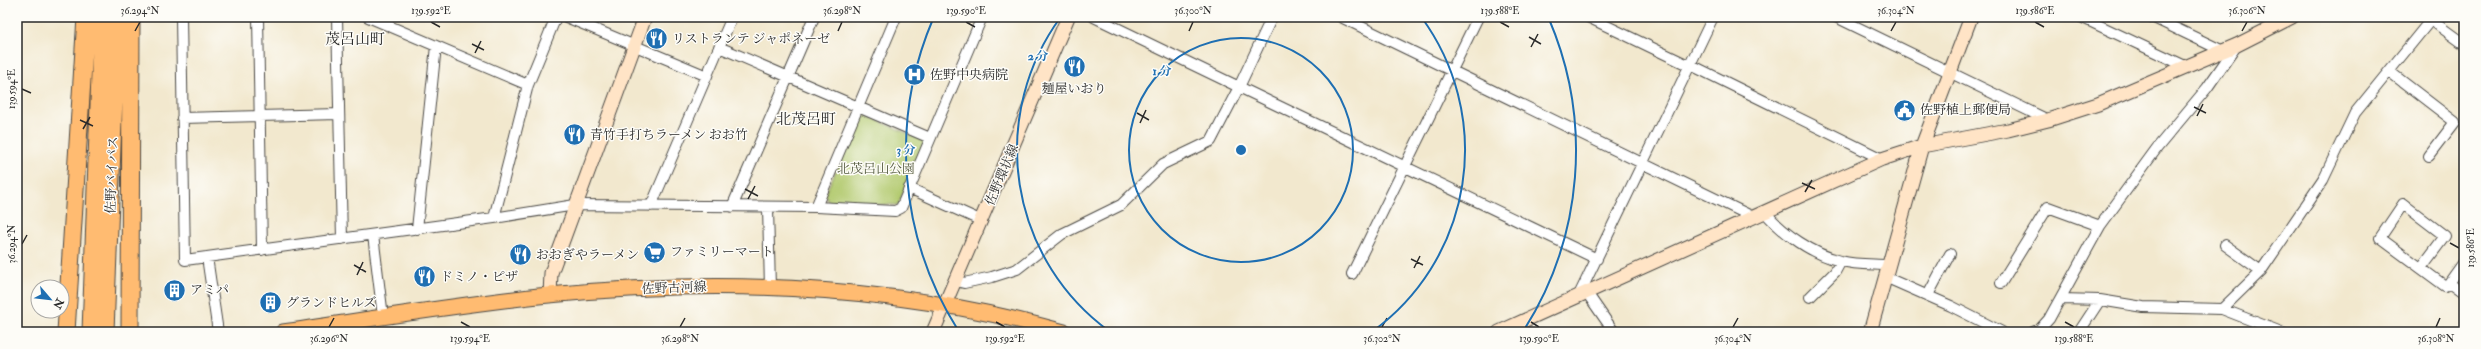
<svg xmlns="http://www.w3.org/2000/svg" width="2481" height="349" viewBox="0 0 2481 349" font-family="'IM FELL Double Pica','Noto Serif JP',serif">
  <rect width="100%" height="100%" fill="#fdfcf7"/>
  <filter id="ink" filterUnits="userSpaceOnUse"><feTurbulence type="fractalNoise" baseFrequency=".025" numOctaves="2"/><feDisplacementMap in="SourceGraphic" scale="8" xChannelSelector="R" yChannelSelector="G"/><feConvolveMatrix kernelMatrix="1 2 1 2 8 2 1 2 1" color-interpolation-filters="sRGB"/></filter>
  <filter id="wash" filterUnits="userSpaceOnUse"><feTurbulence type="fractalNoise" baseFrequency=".012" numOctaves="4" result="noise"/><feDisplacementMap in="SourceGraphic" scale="16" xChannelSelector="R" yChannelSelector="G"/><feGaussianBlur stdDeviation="0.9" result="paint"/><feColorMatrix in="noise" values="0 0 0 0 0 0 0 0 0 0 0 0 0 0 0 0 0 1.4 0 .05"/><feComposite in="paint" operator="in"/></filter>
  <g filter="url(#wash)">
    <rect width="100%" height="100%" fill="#f2e8ce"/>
    <path fill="#b3ca6f" stroke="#6f7a4d" d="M863 114 925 141 898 205 829 203 825 194Z"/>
  </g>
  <g filter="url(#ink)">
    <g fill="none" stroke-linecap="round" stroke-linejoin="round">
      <defs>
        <path id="street" d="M181 17 185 260 494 218 575 205 816 207 895 211 901 208 982 17
          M258 17 262 250
          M337 17 342 239
          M368 17 528 85
          M566 17 707 76
          M1094 17 1239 87 1272 17
          M1341 17 1753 217
          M1588 17 1690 66
          M1836 17 2048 120
          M2081 17 2185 66
          M2152 17 2223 51
          M2431 20 2464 44
          M719 47 930 138
          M1691 65 1882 159
          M2390 72 2455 122 2429 156
          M182 118 338 114
          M909 188 982 221
          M651 206 732 17
          M732 207 814 17
          M816 207 896 17
          M768 208 770 288
          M1765 212C1782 233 1814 255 1841 261 1856 265 1873 264 1887 265
          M494 218 528 85 556 17
          M417 229 436 46
          M373 235 383 317
          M2225 245 2261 271
          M207 257 218 332
          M2421 268 2445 236 2403 204 2380 238 2445 286 2449 283 2464 294
          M1352 274 1478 17
          M1885 277 1951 306 2002 332
          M956 281 964 283 992 277 1017 269 1062 234 1121 205 1163 164 1211 141 1239 87 1597 259
          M2001 283 2048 207 2100 226
          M2449 283 2464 262
          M1587 293 1614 332
          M1928 295 1950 254
          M1578 297 1713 17
          M1810 297 1835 272 1841 261
          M2061 299 2100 300 2143 307 2222 309 2281 332
          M2222 309 2261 271 2323 180 2355 113 2433 17
          M2033 332 2040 329 2049 319 2100 226 2157 148 2207 88 2237 45
          M2079 332 2100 300"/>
        <path id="secondary" d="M550 295 551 273 645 17
          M933 332 1068 17
          M1499 332 1882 159 1922 146 2008 130 2048 120 2098 104 2237 45 2292 17
          M1870 332 1922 146 1971 17"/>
        <path id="primary" d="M283 332C371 319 460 304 549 295 720 278 898 285 1064 332"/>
        <path id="highway" d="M66 332 86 17
          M91 332 102 17
          M105 332 117 17
          M130 332 131 17"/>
      </defs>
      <use href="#street" stroke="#494743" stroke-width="12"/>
      <use href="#secondary" stroke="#494743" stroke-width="15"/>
      <use href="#primary" stroke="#494743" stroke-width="17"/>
      <use href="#highway" stroke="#494743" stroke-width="19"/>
      <use href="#street" stroke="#fff" stroke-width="10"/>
      <use href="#secondary" stroke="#ffe4c6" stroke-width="13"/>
      <use href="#primary" stroke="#ffbb71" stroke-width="15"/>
      <use href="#highway" stroke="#ffbb71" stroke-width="17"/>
    </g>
  </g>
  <path fill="none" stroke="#2b2b2b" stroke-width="1.5" d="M431 22 440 27M966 22 975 27M1500 22 1509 27M2035 22 2044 27M135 31 140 22M838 31 842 22M1189 31 1193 22M1891 31 1896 22M2242 31 2247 22M1529 37 1541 44M472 44 484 50M1531 47 1538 34M475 53 481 41M22 89 31 93M2194 107 2206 113M1137 113 1149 120M2197 116 2203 104M80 120 93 126M1140 123 1146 110M83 129 90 117M1802 183 1815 189M745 189 758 196M1805 192 1812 180M748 199 755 186M2450 243 2459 248M22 244 27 235M1411 259 1423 265M354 265 366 272M1414 268 1420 256M357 275 363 262M461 322 470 327M996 322 1005 327M1531 322 1539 327M2065 322 2074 327M329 327 334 318M680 327 685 318M1382 327 1387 318M1733 327 1738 318M2436 327 2440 318"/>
  <g fill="none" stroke="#1f6fb2" stroke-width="2">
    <circle cx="1241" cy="150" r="112"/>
    <path d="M1109 331A224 224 0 0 1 1060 18M1422 18A224 224 0 0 1 1373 331"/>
    <path d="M958 330A335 335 0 0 1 933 19M1549 19A335 335 0 0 1 1524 330"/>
  </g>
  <defs>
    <symbol id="restaurant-disc" viewBox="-11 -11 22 22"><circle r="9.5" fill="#1f6fb2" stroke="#fdfcf7"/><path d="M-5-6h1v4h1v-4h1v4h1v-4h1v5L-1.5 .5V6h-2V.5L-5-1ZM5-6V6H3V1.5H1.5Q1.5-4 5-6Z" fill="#fff"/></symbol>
    <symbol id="hospital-disc" viewBox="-11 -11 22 22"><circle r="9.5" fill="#1f6fb2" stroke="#fdfcf7"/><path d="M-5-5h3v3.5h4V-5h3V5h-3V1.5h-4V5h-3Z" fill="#fff"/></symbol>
    <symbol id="civic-disc" viewBox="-11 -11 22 22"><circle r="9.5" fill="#1f6fb2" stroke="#fdfcf7"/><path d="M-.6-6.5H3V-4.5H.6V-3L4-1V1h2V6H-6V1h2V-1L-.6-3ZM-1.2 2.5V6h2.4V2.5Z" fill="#fff"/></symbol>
    <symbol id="supermarket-disc" viewBox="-11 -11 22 22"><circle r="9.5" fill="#1f6fb2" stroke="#fdfcf7"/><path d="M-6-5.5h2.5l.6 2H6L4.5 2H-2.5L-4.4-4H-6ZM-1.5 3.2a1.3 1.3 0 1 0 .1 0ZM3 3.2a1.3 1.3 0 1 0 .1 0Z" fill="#fff"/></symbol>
    <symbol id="building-disc" viewBox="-11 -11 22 22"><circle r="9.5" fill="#1f6fb2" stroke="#fdfcf7"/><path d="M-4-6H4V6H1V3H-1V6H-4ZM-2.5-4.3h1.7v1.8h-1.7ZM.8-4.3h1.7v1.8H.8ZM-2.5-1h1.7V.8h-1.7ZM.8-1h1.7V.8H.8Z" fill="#fff"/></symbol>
  </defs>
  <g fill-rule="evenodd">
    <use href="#restaurant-disc" x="644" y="26" width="25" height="25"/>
    <use href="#restaurant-disc" x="1062" y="54" width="25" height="25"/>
    <use href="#hospital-disc" x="902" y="62" width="25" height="25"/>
    <use href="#civic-disc" x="1892" y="98" width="25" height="25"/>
    <use href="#restaurant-disc" x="562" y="122" width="25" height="25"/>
    <use href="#supermarket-disc" x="642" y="240" width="25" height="25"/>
    <use href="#restaurant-disc" x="508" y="242" width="25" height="25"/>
    <use href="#restaurant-disc" x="412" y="264" width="25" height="25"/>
    <use href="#building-disc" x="162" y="278" width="25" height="25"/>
    <use href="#building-disc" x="258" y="290" width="25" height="25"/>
  </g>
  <g text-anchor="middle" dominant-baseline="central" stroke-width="3" stroke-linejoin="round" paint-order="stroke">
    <g font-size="13" fill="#2b2b2b" stroke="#fdfcf7" text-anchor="start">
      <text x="672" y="39">リストランテ ジャポネーゼ</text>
      <text x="930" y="75">佐野中央病院</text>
      <text x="1074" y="89" text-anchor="middle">麺屋いおり</text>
      <text x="1920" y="110">佐野植上郵便局</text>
      <text x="590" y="135">青竹手打ちラーメン おお竹</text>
      <text x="670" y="252">ファミリーマート</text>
      <text x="536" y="255">おおぎやラーメン</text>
      <text x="440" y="277">ドミノ・ピザ</text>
      <text x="190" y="290">アミパ</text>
      <text x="286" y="303">グランドヒルズ</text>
    </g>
    <g font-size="13" fill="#545b3f" stroke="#fdfcf7">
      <text x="876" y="169">北茂呂山公園</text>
    </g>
    <g font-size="13" fill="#2b2b2b" stroke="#fdfcf7">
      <text transform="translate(112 175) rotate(-88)">佐野バイパス</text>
      <text transform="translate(1002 175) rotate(-67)">佐野環状線</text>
      <text transform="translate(674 288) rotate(-2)">佐野古河線</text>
    </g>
    <g font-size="15" fill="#2b2b2b" stroke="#fdfcf7">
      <text x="355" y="39">茂呂山町</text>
      <text x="806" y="119">北茂呂町</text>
    </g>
  </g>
  <circle cx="1241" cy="150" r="6" fill="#1f6fb2" stroke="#fdfcf7" stroke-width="2"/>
  <g font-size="12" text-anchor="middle" font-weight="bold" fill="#1f6fb2" stroke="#fdfcf7" stroke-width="3" stroke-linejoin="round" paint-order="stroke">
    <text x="1038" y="60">2 分</text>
    <text x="1162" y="75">1 分</text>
    <text x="906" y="154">3 分</text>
  </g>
  <rect width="2481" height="349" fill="none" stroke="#fdfcf7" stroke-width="44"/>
  <g transform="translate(50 299) rotate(118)"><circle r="19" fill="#fdfcf7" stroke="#a9a8a5"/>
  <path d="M0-3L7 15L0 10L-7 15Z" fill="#1f6fb2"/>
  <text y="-6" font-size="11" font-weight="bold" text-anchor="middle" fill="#2b2b2b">N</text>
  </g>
  <rect x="22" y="22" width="2437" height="305" fill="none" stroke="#2b2b2b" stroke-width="1.5"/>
  <g font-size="10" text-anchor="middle" fill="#2b2b2b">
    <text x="140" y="14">36.294°N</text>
    <text x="431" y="14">139.592°E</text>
    <text x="842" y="14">36.298°N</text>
    <text x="966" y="14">139.590°E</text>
    <text x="1193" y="14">36.300°N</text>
    <text x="1500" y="14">139.588°E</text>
    <text x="1896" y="14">36.304°N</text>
    <text x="2035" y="14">139.586°E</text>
    <text x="2247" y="14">36.306°N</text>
    <text transform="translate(11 89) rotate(-90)" y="4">139.594°E</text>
    <text transform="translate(11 244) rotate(-90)" y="4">36.294°N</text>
    <text transform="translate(2470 248) rotate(-90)" y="4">139.586°E</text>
    <text x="329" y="342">36.296°N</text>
    <text x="470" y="342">139.594°E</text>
    <text x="680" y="342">36.298°N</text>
    <text x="1005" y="342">139.592°E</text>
    <text x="1382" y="342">36.302°N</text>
    <text x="1539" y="342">139.590°E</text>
    <text x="1733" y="342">36.304°N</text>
    <text x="2074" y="342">139.588°E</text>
    <text x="2436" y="342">36.308°N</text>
  </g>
</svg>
